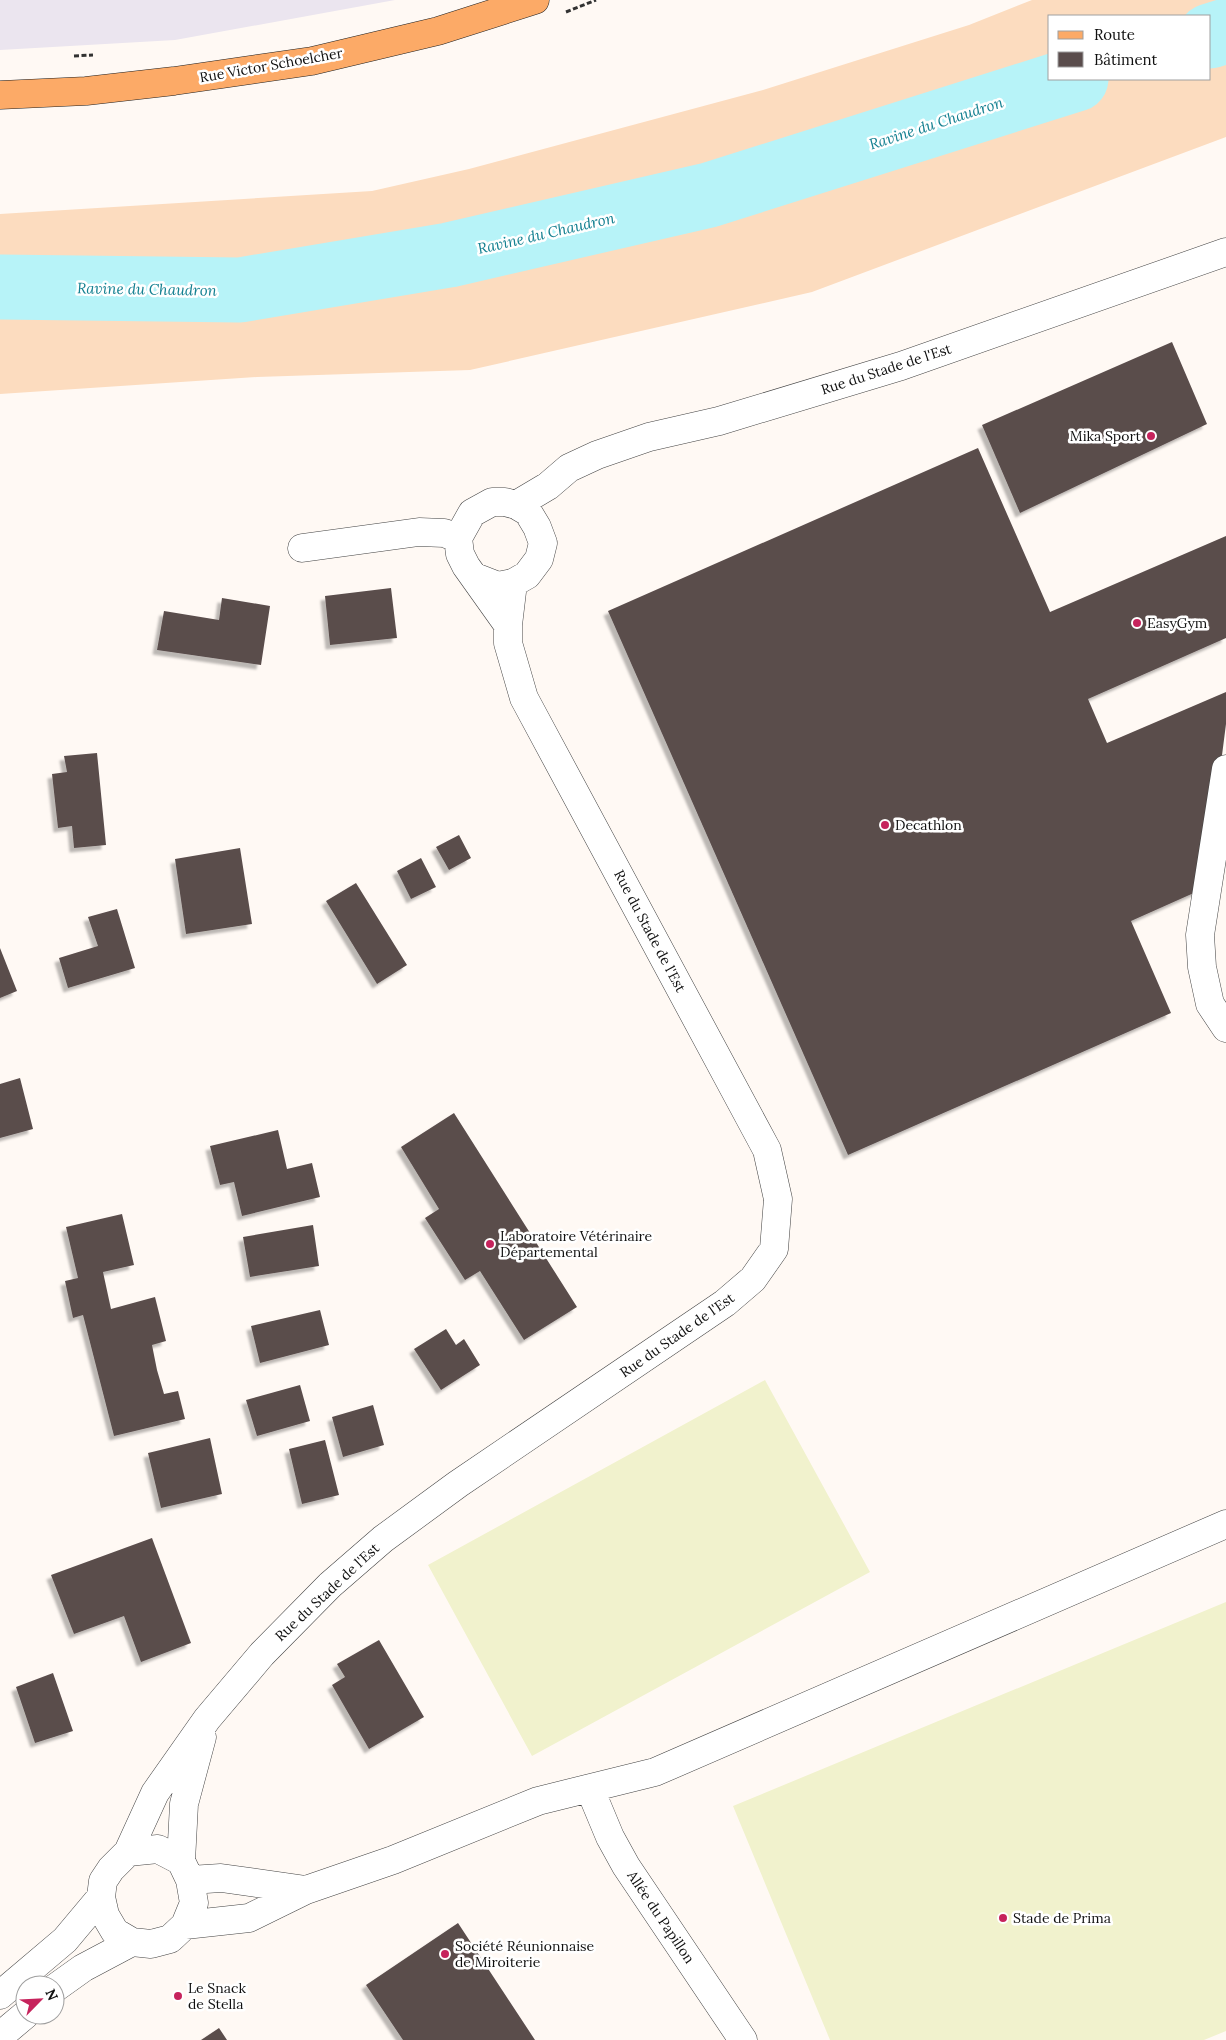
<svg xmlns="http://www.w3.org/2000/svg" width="1226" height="2040" viewBox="0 0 1226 2040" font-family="Lora,serif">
  <defs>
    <filter id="shadow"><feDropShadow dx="-4.5" dy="4.5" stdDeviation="1" flood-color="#0004"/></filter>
  </defs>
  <rect width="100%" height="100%" fill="#fff9f4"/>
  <path fill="#ebe5ef" d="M0 0H395L175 40 0 50Z"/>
  <path fill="#fcdcbf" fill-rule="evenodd" d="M1032 0H1226V137L812 292 470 370 257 377 0 394V214L372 191 469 169 763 90 969 25ZM1050 16H1210V79H1050Z"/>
  <path fill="#f1f2cd" d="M765 1380 870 1572 532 1756 428 1565Z
    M1226 1602V2031L1204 2040H830L733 1806Z"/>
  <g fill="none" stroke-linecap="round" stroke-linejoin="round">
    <path stroke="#b7f3f8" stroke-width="65" d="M1210 36 1226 31
      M0 287 240 290 449 255 709 195 1076 79"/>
  </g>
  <path fill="#5a4d4c" filter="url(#shadow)" d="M1172 342 1207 424 1020 513 982 425Z
    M978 448 1050 612 1226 536V638L1088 699 1107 743 1226 692V724L1205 888 1131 921 1171 1013 848 1155 608 611Z
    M391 588 397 638 330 645 325 596Z
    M222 598 270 606 261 665 157 650 164 611 219 620Z
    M97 753 106 845 74 848 72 826 58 828 52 774 67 772 64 756Z
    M459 835 471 858 449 870 436 847Z
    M240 848 252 924 186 934 175 859Z
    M421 858 436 887 411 899 397 871Z
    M356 883 407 965 377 984 326 901Z
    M117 909 135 968 68 988 59 958 98 946 88 917Z
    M0 948 17 991 0 998Z
    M20 1078 33 1129 0 1138V1084Z
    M454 1113 577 1307 524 1340 480 1271 465 1280 425 1218 439 1209 401 1147Z
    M278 1130 287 1169 312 1163 320 1197 242 1216 234 1182 220 1185 210 1146Z
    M122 1214 134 1265 103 1272 111 1309 155 1297 166 1341 152 1345 157 1370 164 1394 178 1391 185 1419 114 1436 83 1315 73 1318 65 1281 78 1278 66 1227Z
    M313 1225 319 1266 250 1277 243 1237Z
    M320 1310 329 1345 260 1363 251 1326Z
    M446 1329 456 1345 464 1339 480 1365 441 1390 414 1349Z
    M300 1385 310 1421 257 1436 246 1400Z
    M373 1405 384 1445 343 1457 332 1417Z
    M210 1438 222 1494 161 1508 148 1453Z
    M325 1440 339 1495 302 1504 289 1449Z
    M152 1538 191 1643 141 1662 124 1616 74 1634 51 1575Z
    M379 1640 424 1717 369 1749 332 1685 345 1677 337 1664Z
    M53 1673 73 1731 35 1743 16 1687Z
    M458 1923 535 2040H403L366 1985Z
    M219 2028 227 2040H201Z"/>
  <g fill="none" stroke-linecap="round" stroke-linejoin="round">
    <defs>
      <path id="minor" d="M516 505 548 486 569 468 597 455 649 437 719 421 901 366 1226 252
        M302 548 419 532 444 533 458 538
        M475 577 498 586 513 583 527 575 539 559 543 543 537 527 528 512 516 505 505 502H492L472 513 458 538 460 554 466 566 508 625
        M1226 769 1200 935 1202 967 1210 1004 1226 1028
        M590 1789 610 1837 626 1866 743 2040
        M158 1849 181 1861 190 1880 194 1903 185 1925 170 1939 151 1944 132 1942 115 1932 105 1915 101 1897 103 1881 111 1869 128 1852Z
        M128 1852 155 1793 207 1719 262 1654 330 1585 383 1539 458 1484 725 1303 753 1279 774 1249 778 1199 767 1150 524 698 508 643V625L513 583
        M181 1861 184 1804 202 1737
        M190 1880 221 1878 306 1890
        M185 1925 249 1918 306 1890 393 1860 538 1801 655 1772 1226 1524
        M55 1988 83 1968 132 1942
        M0 1995 65 1940 101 1897
        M0 2036 25 2015"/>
      <path id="major" d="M0 95 86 91 174 81 312 61 438 31 535 0"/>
    </defs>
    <use href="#minor" stroke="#434343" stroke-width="29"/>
    <use href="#major" stroke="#212121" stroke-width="29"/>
    <path stroke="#323232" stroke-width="3" stroke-dasharray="5 2.5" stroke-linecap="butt" d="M566 12 596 0
      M74 56 93 55"/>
    <use href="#minor" stroke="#fff" stroke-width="28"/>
    <use href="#major" stroke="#fcaa67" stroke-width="28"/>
  </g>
  <g fill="#c6235c" stroke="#fff" stroke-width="2">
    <circle cx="1151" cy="436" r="5"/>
    <circle cx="1137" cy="623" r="5"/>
    <circle cx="885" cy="825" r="5"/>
    <circle cx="490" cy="1244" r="5"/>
    <circle cx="1003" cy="1918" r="5"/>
    <circle cx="445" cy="1954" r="5"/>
    <circle cx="178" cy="1996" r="5"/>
  </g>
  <g text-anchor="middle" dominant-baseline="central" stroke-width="5" stroke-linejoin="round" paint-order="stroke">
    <g font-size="14" fill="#101010" stroke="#fff">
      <text transform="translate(271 65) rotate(-10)">Rue Victor Schoelcher</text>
      <text transform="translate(886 369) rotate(-18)">Rue du Stade de l'Est</text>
      <text transform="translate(650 931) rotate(62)">Rue du Stade de l'Est</text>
      <text transform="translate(677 1335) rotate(-35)">Rue du Stade de l'Est</text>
      <text transform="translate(327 1592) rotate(-43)">Rue du Stade de l'Est</text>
      <text transform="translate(661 1917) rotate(56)">Allée du Papillon</text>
    </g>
    <g font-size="14" fill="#101010" stroke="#fff" text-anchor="start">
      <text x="1141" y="436" text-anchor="end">Mika Sport</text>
      <text x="1147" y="623">EasyGym</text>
      <text x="895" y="825">Decathlon</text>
      <text x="500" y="1236">Laboratoire Vétérinaire<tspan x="500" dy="16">Départemental</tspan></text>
      <text x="1013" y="1918">Stade de Prima</text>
      <text x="455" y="1946">Société Réunionnaise<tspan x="455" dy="16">de Miroiterie</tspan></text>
      <text x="188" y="1988">Le Snack<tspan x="188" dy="16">de Stella</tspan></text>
    </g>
    <g font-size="15" font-style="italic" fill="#148091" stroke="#fff">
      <text transform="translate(936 123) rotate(-18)">Ravine du Chaudron</text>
      <text transform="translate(546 233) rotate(-13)">Ravine du Chaudron</text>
      <text transform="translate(147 289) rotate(1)">Ravine du Chaudron</text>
    </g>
  </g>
  <rect x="1048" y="15" width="162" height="65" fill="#ffffff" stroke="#9f9f9f"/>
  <rect x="1058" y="31" width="25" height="8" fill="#fcaa67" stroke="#9f9f9f"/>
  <text x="1094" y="40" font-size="15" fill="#101010">Route</text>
  <rect x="1058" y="52" width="25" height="15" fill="#5a4d4c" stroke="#9f9f9f"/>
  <text x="1094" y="65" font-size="15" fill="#101010">Bâtiment</text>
  <g transform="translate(40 2000) rotate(66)"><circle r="24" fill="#ffffff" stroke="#9f9f9f"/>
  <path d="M0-4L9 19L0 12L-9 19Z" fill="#c6235c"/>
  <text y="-8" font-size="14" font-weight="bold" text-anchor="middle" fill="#101010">N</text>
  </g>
</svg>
